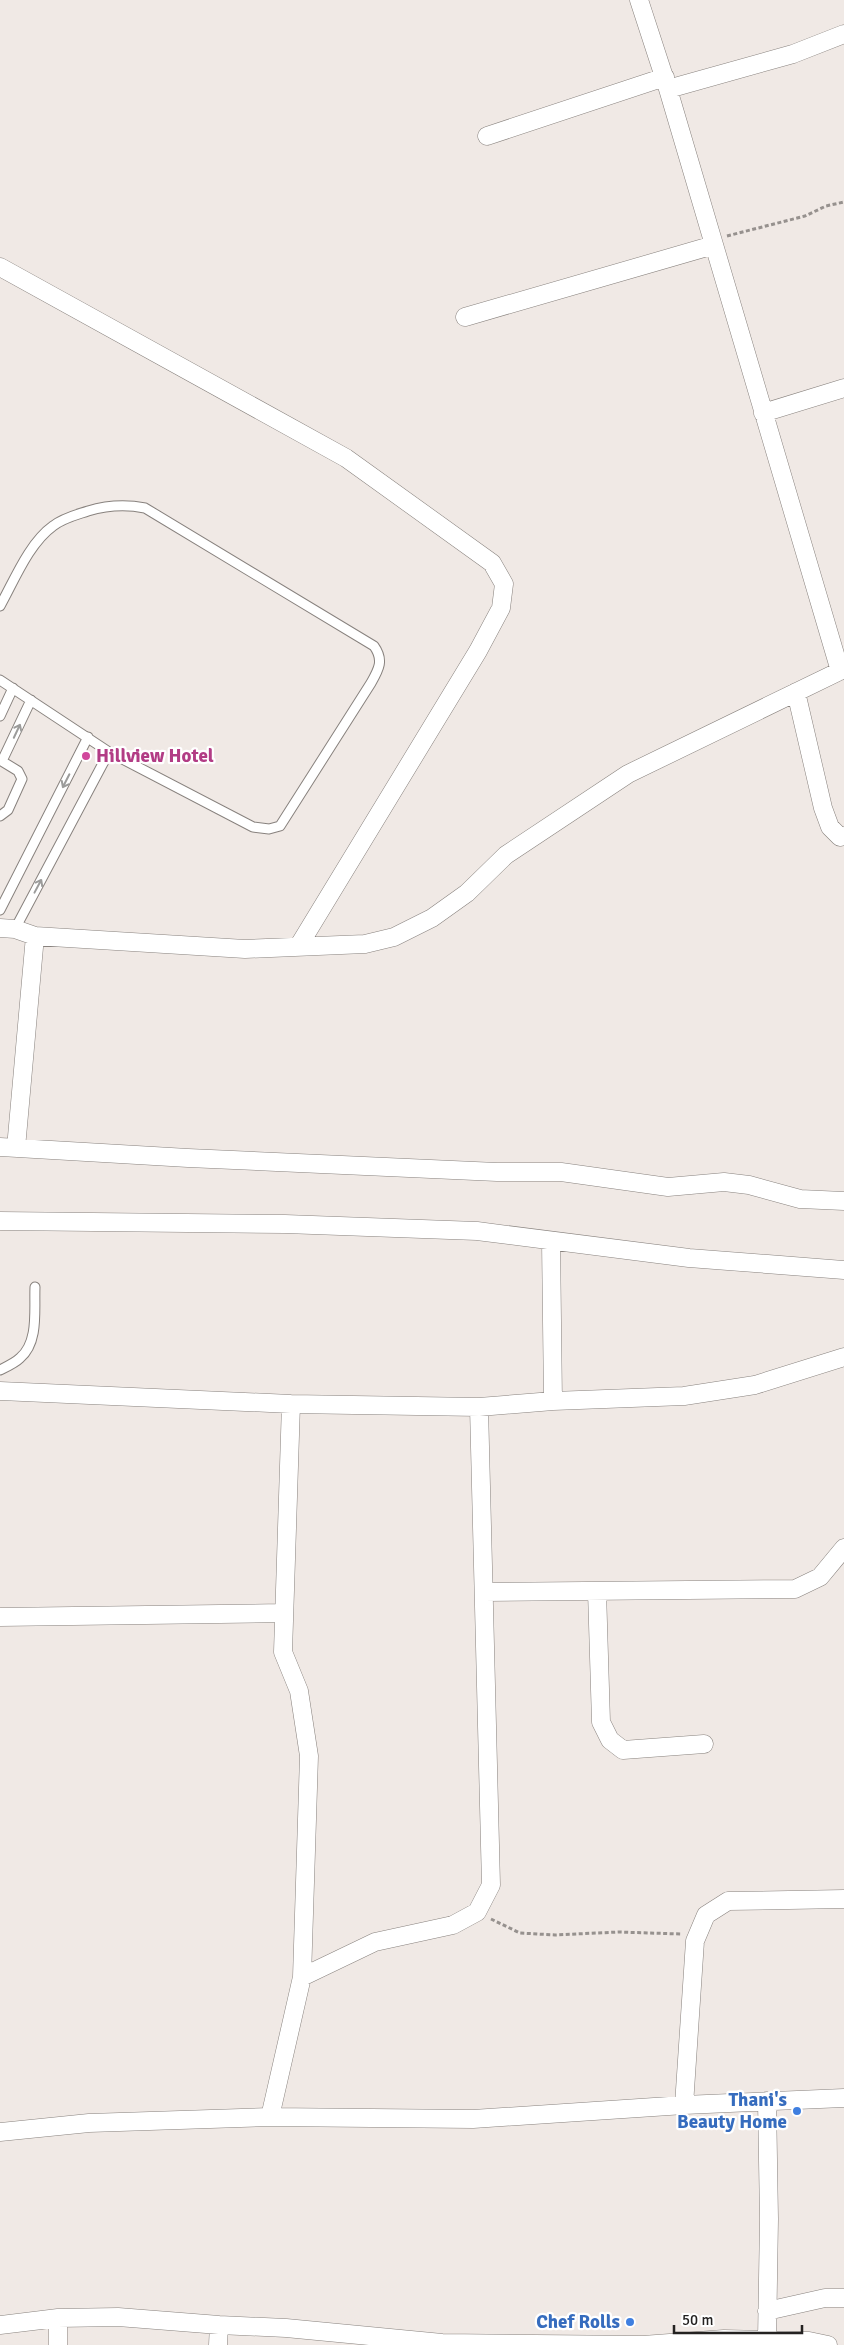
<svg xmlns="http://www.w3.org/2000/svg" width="844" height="2345" viewBox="0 0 844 2345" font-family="Signika,sans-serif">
  <rect width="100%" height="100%" fill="#f0e9e5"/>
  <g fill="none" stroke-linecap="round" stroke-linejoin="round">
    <defs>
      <path id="lane" d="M0 606C14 581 29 543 53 526 63 518 76 515 88 511 108 505 125 504 145 508L374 646C384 660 379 669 371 683L280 826 269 829 253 827 109 752 0 680
        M0 716 13 688
        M0 760 18 771 22 779 8 810 0 816
        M2 761 31 700
        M0 910 88 737
        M15 929 109 752
        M0 1370C6 1367 15 1363 20 1358 39 1342 34 1310 35 1287"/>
      <path id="street" d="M639 0 668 89 840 671
        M668 89 793 54 844 34
        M487 136 665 77
        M0 267 346 458 492 563 504 584 501 608 478 651 298 947
        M465 317 714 245
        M763 413 844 388
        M796 692 823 808 830 827 840 837 844 836
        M0 928 15 929 35 936 245 949 365 944 394 937 432 918 467 893 506 855 628 774 844 669
        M0 1147 188 1158 497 1172H561L668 1187 724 1182 749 1185 800 1199 844 1201
        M16 1148 35 936
        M0 1221 285 1224 477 1231 689 1258 844 1270
        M551 1241 553 1401
        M0 1391 291 1404 479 1407 553 1401 684 1396 755 1385 844 1357
        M597 1591 601 1722 610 1740 623 1750 704 1744
        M484 1592 795 1589 820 1577 844 1548
        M0 1617 283 1613
        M302 1977 375 1942 453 1925 477 1912 491 1885 479 1407
        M684 2105 695 1941 706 1915 728 1901 844 1899
        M270 2117 302 1977 309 1756 299 1691 283 1652 291 1404
        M0 2132 89 2123 270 2117 473 2119 684 2105 844 2098
        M767 2311 825 2298H844
        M58 2318V2345
        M0 2325 58 2318 118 2317 219 2325 286 2328 442 2343 643 2345 724 2339 809 2341 828 2345
        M767 2340 769 2219 767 2101
        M218 2345 219 2325"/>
    </defs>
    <use href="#lane" stroke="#88827e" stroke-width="11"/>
    <use href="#street" stroke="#88827e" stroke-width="19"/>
    <path stroke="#96918e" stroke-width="3" stroke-dasharray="4 2.5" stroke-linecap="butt" d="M727 236 805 216 826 206 844 202
      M491 1919 520 1933 555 1935 618 1932 681 1934"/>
    <use href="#lane" stroke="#fff" stroke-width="9"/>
    <use href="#street" stroke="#fff" stroke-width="18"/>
  </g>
  <defs><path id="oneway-shaft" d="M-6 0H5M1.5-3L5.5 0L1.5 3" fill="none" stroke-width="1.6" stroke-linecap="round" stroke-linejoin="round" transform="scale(1.25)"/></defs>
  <g stroke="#9c9c9b">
    <use href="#oneway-shaft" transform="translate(17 731) rotate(-65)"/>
    <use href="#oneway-shaft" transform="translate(66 781) rotate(117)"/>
    <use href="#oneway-shaft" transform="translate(38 886) rotate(-62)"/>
  </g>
  <circle fill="#d1479c" stroke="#fff" stroke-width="2" cx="86" cy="756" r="5"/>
  <g fill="#3f7fe0" stroke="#fff" stroke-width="2">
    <circle cx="797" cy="2111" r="5"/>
    <circle cx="630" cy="2322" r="5"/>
  </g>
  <g text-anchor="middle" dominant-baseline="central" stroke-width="4.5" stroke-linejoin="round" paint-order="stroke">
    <g font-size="19" font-weight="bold" fill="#b23c85" stroke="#fff" text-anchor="start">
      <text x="96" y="756">Hillview Hotel</text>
    </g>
    <g font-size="19" font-weight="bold" fill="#366cbe" stroke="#fff" text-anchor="end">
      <text x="787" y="2100">Thani's<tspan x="787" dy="22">Beauty Home</tspan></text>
      <text x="620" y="2322">Chef Rolls</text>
    </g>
  </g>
  <path d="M674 2325v8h128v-8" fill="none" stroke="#242221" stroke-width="2.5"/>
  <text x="682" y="2325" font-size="15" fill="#242221" stroke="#ffffff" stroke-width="4" paint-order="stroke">50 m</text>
</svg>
